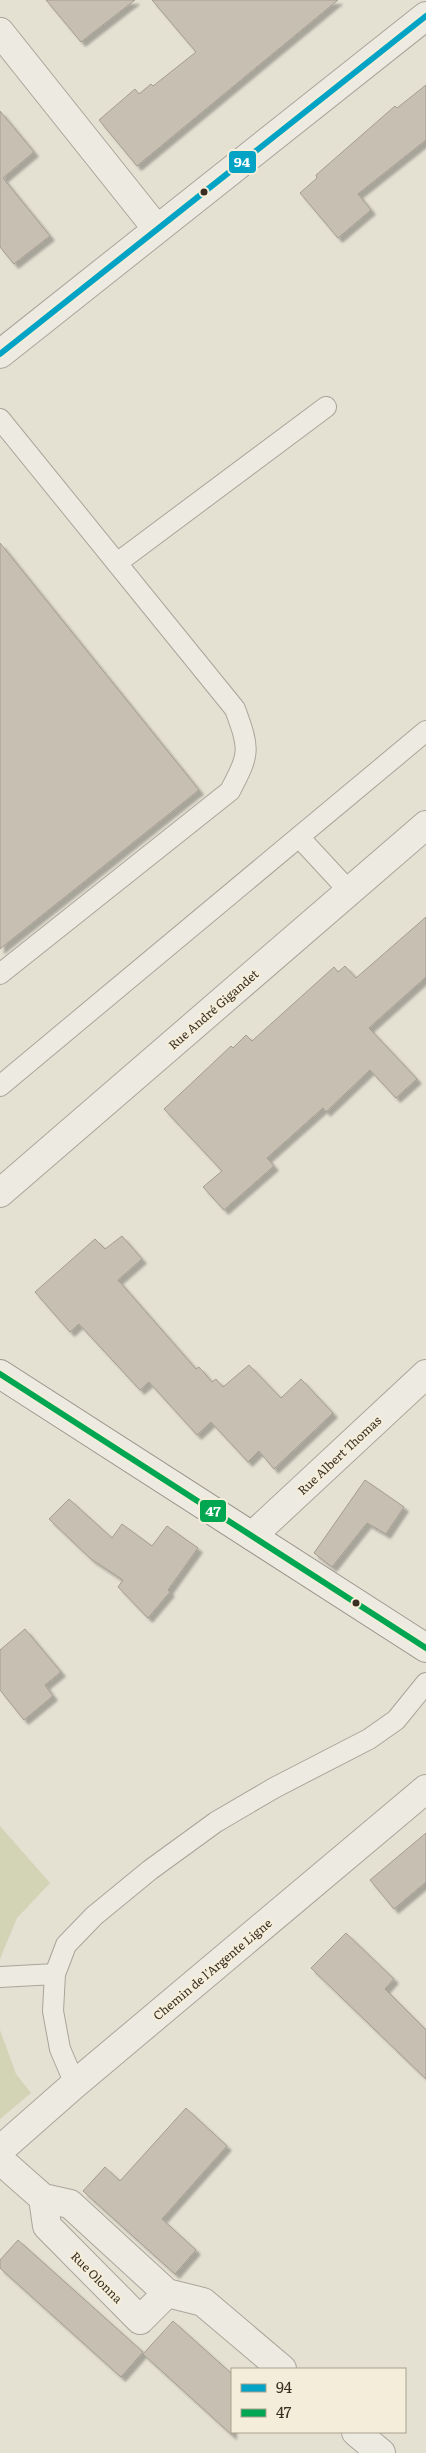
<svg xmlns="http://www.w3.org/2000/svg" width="426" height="2453" viewBox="0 0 426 2453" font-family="Literata,serif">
  <defs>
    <filter id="shadow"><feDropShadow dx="4.5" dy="4.5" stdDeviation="1" flood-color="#0004"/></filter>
  </defs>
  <rect width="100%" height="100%" fill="#e4e0d2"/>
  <path fill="#d3d4b5" d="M0 1826 50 1883 17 1918 0 1959Z
    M0 2030 16 2074 31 2093 0 2119Z"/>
  <path fill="#c8bfb3" stroke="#a59c91" filter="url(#shadow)" d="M46 0H135L81 42Z
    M152 0H338L137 166 99 120 135 89 139 94 151 84 153 86 196 52Z
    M426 85V140L358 194 371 210 338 238 300 193 317 178 316 175 395 106 397 108Z
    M0 111 34 152 3 178 50 236 14 264 0 247Z
    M0 543 199 790 0 949Z
    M426 917V977L369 1028 417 1079 396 1098 370 1070 326 1112 323 1108 267 1158 274 1166 224 1210 203 1187 222 1171 164 1109 231 1046 233 1048 246 1035 252 1041 334 967 338 972 345 966 356 978Z
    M122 1236 142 1259 118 1280 196 1369 199 1367 212 1382 216 1379 223 1387 249 1365 281 1398 301 1379 333 1413 274 1469 259 1451 248 1462 211 1422 197 1435 149 1382 140 1390 79 1324 70 1332 35 1292 95 1239 105 1249Z
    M365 1480 404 1507 386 1534 367 1523 332 1567 314 1553Z
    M69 1499 112 1538 122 1524 152 1546 167 1526 198 1548 168 1590 170 1592 148 1618 118 1587 123 1580 91 1559 49 1519Z
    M25 1629 61 1672 45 1685 53 1696 24 1720 0 1690V1650Z
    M426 1833V1882L394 1909 370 1880Z
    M346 1933 394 1979 385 1989 426 2030V2079L311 1968Z
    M186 2108 227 2146 162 2219 196 2250 175 2274 83 2191 105 2167 120 2181Z
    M18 2240 143 2352 121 2377 0 2268V2260Z
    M173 2321 232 2374V2435L143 2354Z"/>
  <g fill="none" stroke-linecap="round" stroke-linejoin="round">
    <defs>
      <path id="lane" d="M0 419 235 709C250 750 250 753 230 791L0 974
        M117 563 326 407
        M299 837 349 891
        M0 1086 426 731
        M0 1977 55 1974
        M75 2084 60 2049 53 2011 55 1974 66 1945 94 1916 150 1870 216 1822 274 1788 369 1739 396 1720 426 1683"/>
      <path id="street" d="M0 32 157 229
        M0 354 426 16
        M0 1193 426 825
        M252 1536 426 1374
        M0 2150 75 2084 426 1789
        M0 2160 43 2198 70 2204 167 2293 203 2302 282 2369
        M43 2198 47 2226 140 2320 167 2293
        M356 2432 381 2453"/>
      <path id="secondary" d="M0 1374 426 1648"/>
    </defs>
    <use href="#lane" stroke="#aaa59a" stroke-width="22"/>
    <use href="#street" stroke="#aaa59a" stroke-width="30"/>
    <use href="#secondary" stroke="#9a948a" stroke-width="30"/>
    <use href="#lane" stroke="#edeae2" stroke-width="20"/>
    <use href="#street" stroke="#edeae2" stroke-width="28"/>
    <use href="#secondary" stroke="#edeae2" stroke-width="28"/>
    <defs>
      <path id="bus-1" d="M0 354 426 16"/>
      <path id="bus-2" d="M0 1374 426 1648"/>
    </defs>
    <use href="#bus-1" stroke="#f4edd9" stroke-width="10"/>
    <use href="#bus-2" stroke="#f4edd9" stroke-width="10"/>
    <use href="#bus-1" stroke="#03a3c5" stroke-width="6"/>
    <use href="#bus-2" stroke="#00a651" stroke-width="6"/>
  </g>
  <g fill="#3a2e22" stroke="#f4edd9" stroke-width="2">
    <circle cx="204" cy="192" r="4.5"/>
    <circle cx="356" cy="1603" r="4.5"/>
  </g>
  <g text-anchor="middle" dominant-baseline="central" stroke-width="4.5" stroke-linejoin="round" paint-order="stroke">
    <g font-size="12" fill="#3a2e22" stroke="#f4edd9">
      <text transform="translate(213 1009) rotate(-41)">Rue André Gigandet</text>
      <text transform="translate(339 1455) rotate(-43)">Rue Albert Thomas</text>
      <text transform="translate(212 1969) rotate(-40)">Chemin de l'Argente Ligne</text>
      <text transform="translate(97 2277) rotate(45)">Rue Olonna</text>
    </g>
  </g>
  <g stroke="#f4edd9" stroke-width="2">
    <rect x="228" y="150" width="29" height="24" rx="5" fill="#03a3c5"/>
    <rect x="199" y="1499" width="28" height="24" rx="5" fill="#00a651"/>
  </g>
  <g font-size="14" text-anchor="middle" font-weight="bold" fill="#fff">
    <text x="242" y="167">94</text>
    <text x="213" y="1516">47</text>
  </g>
  <rect x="231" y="2368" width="175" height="65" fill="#f4edd9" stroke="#aaa190"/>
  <rect x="241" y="2384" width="25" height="8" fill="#03a3c5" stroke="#aaa190"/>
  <text x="276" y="2393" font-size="15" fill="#3a2e22">94</text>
  <rect x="241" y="2409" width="25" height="8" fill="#00a651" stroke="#aaa190"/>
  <text x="276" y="2418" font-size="15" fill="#3a2e22">47</text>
</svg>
